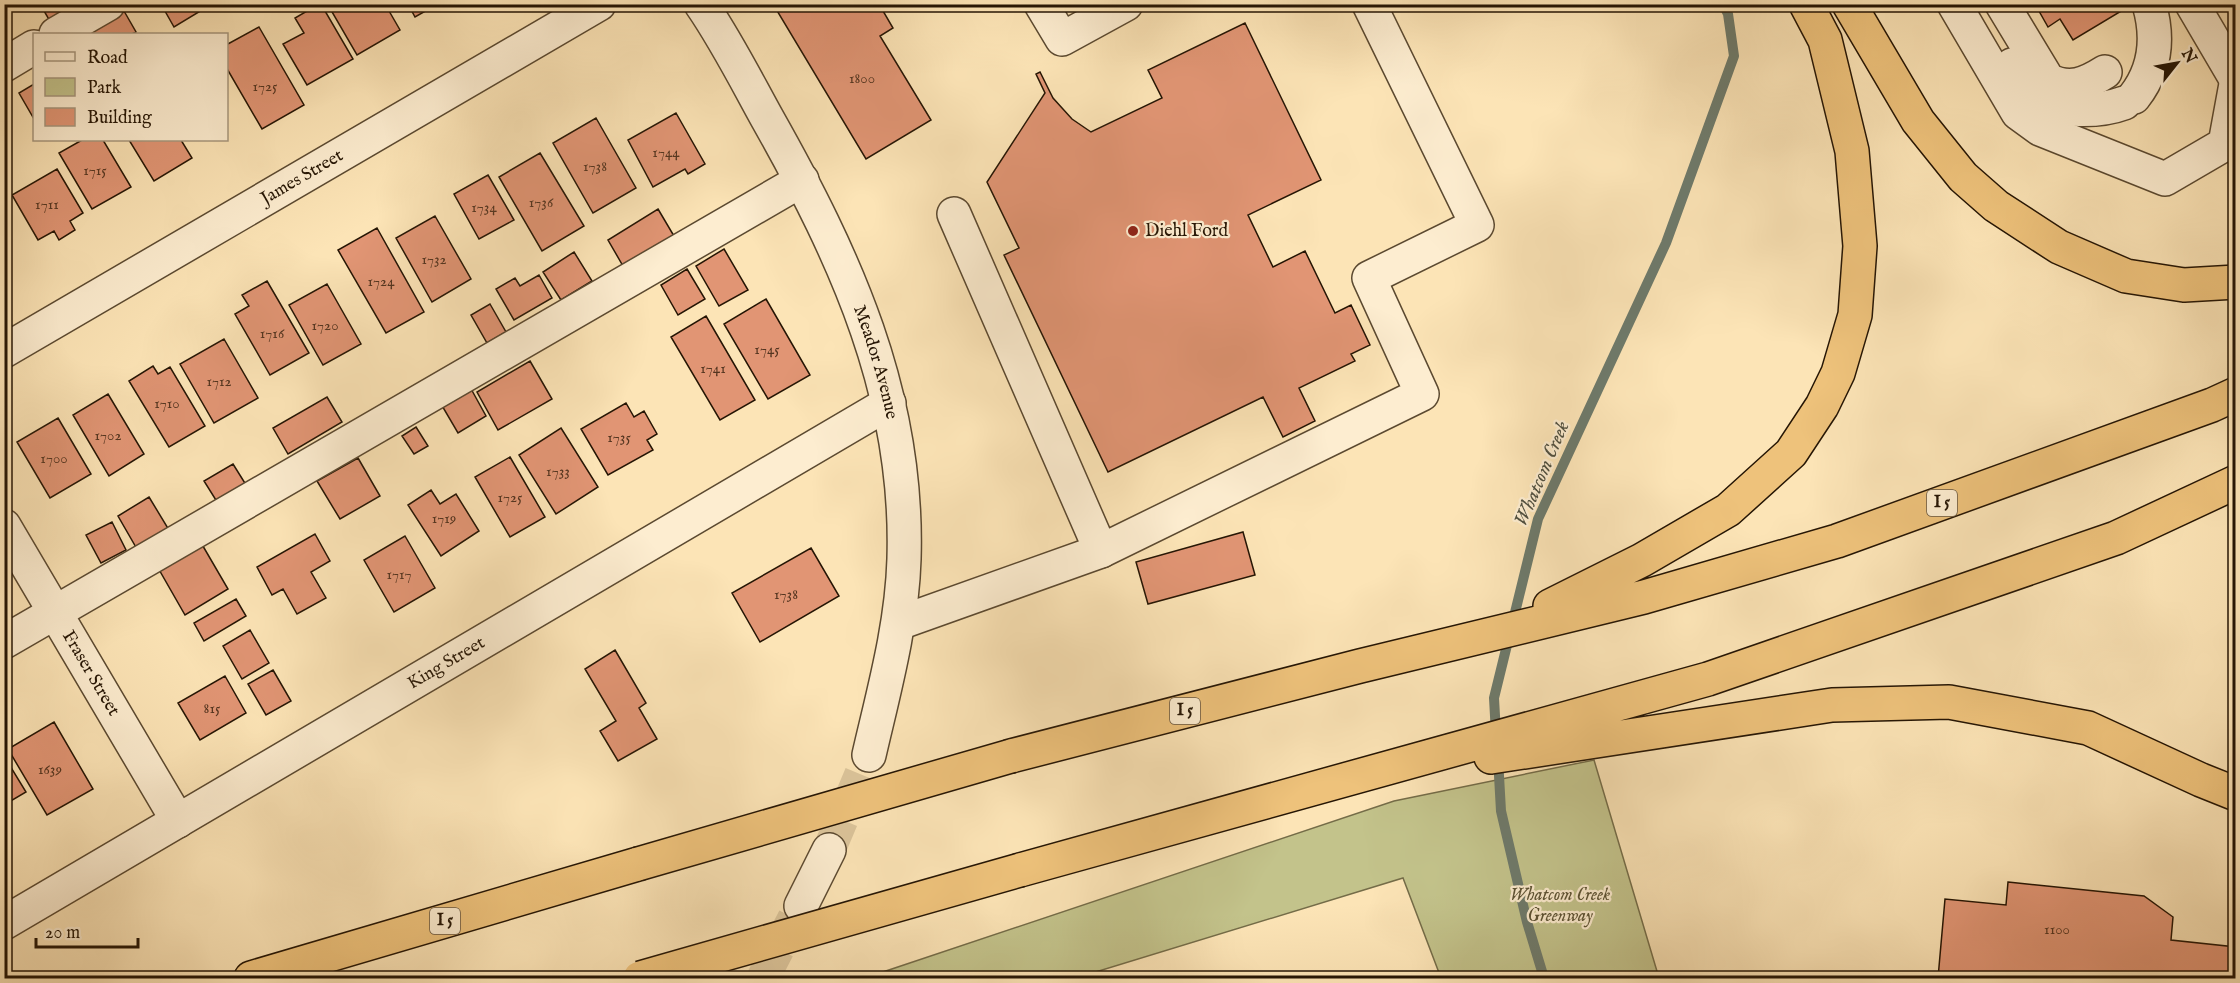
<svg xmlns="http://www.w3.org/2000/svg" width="2240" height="983" viewBox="0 0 2240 983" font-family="'IM FELL English',serif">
  <rect width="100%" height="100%" fill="#fce4b6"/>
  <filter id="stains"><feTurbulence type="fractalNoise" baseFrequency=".00333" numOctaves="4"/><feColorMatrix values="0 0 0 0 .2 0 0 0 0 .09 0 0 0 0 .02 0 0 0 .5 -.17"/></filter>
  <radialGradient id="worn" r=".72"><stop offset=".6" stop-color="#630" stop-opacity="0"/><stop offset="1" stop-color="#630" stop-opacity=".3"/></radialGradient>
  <path fill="#c3c38b" stroke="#746c48" stroke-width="1.5" d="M1594 760 1659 978H1441L1403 878 1076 978H875L871 976 1394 801Z"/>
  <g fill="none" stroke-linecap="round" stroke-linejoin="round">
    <path stroke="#6e7a6b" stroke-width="10" d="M1496 734 1494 698 1538 519 1666 243 1734 56 1728 14 1723 4
      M1498 758 1501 811 1527 922 1544 978"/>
  </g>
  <path fill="#e19574" stroke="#251504" stroke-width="1.5" d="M40 4H84L51 23Z
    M161 4H212L174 27Z
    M319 4H321L353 59 307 85 283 44 304 33 295 18Z
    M385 4 400 30 357 55 328 5Z
    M408 4H438L415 17Z
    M773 4H862L864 9 871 4H879L893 28 880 36 931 120 866 159Z
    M2035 4H2133L2073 40 2060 19 2048 27Z
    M124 11 136 32 132 34H82Z
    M1245 23 1321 180 1248 215 1273 267 1305 251 1335 313 1351 305 1370 345 1351 354 1355 361 1299 388 1315 421 1283 437 1263 397 1108 472 1004 255 1019 248 987 182 1045 93 1036 74 1040 72 1053 98 1072 119 1091 132 1162 98 1148 70Z
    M259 27 304 105 262 129 226 67V45Z
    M34 84V119L19 93Z
    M676 113 705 164 688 174 685 169 653 187 628 140Z
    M596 118 636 188 593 213 553 143Z
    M82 140H103L131 187 92 209 59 153Z
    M129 140H181L192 158 154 181Z
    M540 153 584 226 542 251 499 177Z
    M57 169 83 213 70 221 75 230 59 240 54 231 38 240 12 195Z
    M488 175 514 220 479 239 454 194Z
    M658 209 674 236 623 266 608 240Z
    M435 216 471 279 432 302 396 238Z
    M377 228 424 312 386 333 338 250Z
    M724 249 748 290 719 306 696 266Z
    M574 252 592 281 561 300 543 272Z
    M687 269 705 299 678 315 661 285Z
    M539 275 552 298 514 320 496 289 515 278 520 286Z
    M267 281 309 353 270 375 235 314 249 306 242 295Z
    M327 284 361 344 323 365 289 305Z
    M766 299 810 375 768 399 724 324Z
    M490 304 506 332 487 343 471 315Z
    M706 316 755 400 720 420 671 337Z
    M224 339 258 398 214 423 180 364Z
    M530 361 552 399 498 430 477 392Z
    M153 366 158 374 170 367 205 426 169 447 129 381Z
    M470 387 486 416 458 433 441 404Z
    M108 394 144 454 109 476 73 415Z
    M327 397 342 422 288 454 273 428Z
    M626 403 634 417 644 411 657 434 647 440 653 450 608 475 581 429Z
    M58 418 91 474 50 498 17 442Z
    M416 427 428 446 414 454 402 436Z
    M561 428 598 487 556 514 519 455Z
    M510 457 545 517 510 537 475 477Z
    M358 458 380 496 340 519 317 481Z
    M233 464 248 488 219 505 204 481Z
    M431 490 440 504 456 494 479 531 441 556 408 505Z
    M149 497 169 530 137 549 118 516Z
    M112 522 126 550 101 563 86 535Z
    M1243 532 1255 575 1148 604 1136 562Z
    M315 534 330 561 311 572 326 598 297 614 283 589 272 595 257 567Z
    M405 536 435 588 394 612 364 560Z
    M200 541 228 589 185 615 157 566Z
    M811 548 839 596 760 642 732 593Z
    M236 599 246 616 204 641 194 623Z
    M250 630 269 663 242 679 223 646Z
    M615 650 646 703 639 708 657 739 618 761 600 731 616 721 585 669Z
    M273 670 291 701 266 715 248 684Z
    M225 676 246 713 200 740 178 703Z
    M54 722 93 789 47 815 8 749Z
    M4 756 26 792 4 805Z
    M2008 882 2144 896 2173 917 2171 940 2236 947V978H1938L1945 899 2006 905Z"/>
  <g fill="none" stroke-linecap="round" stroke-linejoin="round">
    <path stroke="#dcc59b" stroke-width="33" stroke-dasharray="33 16" stroke-linecap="butt" d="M829 850 869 755
      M763 978 794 918"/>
    <defs>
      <g id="minor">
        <path id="s1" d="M701 4C726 40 746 80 767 118 846 258 909 395 904 559 902 626 884 690 869 755"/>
        <path d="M1041 4 1062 39 1126 4"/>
        <path d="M1954 4 2018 113 2040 129 2165 179 2225 144 2236 84"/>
        <path d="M2002 4 2048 80C2070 91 2086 84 2105 72"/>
        <path d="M2192 4 2236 79"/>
        <path d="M56 34 108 4"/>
        <path d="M4 65 34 47"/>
        <path d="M2012 65C2018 74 2023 86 2030 94 2049 114 2100 112 2124 103"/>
        <path d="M2134 97C2156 69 2159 38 2149 4"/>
        <path d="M954 214 1101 551"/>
        <path id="s2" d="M4 351 599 4"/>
        <path id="s3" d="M4 526 178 821"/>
        <path d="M899 623 1101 551 1422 394 1369 278 1477 225 1369 4"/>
        <path d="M4 642 802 180"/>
        <path d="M801 906 829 850"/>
        <path id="s4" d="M4 923 889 403"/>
      </g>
      <path id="highway" d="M1849 4 1918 121 1963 177 1996 206 2059 247 2126 276 2184 285 2236 282
        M1550 606 1642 560 1728 510 1791 453 1822 406 1838 373 1855 315 1860 246 1852 151 1825 40 1806 4
        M1011 756 1360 666 1644 597 1837 541 2212 405 2236 394
        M1491 757 1832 705 1949 702 2088 728 2201 780 2236 794
        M1020 870 1708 679 2116 538 2236 482
        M251 978 638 864"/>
    </defs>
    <use href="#minor" stroke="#5b4930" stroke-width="36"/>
    <use href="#highway" stroke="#251504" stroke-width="36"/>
    <use href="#minor" stroke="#fdedd0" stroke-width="33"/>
    <use href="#highway" stroke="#eec27b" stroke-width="33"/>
    <defs>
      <path id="highway-bridge" d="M638 864 1011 756
        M640 978 1020 870"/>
    </defs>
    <use href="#highway-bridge" stroke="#251504" stroke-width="36" stroke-linecap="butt"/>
    <use href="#highway-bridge" stroke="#eec27b" stroke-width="33"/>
  </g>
  <circle fill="#8f2418" stroke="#fdedd0" stroke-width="2" cx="1133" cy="231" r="6"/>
  <g text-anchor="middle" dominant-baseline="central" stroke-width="4.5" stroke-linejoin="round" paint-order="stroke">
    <g font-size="15" fill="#543520">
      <text x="862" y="78">1800</text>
      <text x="265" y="86">1725</text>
      <text x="666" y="152">1744</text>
      <text x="595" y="166">1738</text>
      <text x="95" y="170">1715</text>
      <text x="541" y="202">1736</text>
      <text x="47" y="204">1711</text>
      <text x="484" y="207">1734</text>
      <text x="434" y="259">1732</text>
      <text x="381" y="281">1724</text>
      <text x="325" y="325">1720</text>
      <text x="272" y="333">1716</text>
      <text x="767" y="349">1745</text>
      <text x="713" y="368">1741</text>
      <text x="219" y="381">1712</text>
      <text x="167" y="403">1710</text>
      <text x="108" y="435">1702</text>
      <text x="619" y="437">1735</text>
      <text x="54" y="458">1700</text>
      <text x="558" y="471">1733</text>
      <text x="510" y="497">1725</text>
      <text x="444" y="518">1719</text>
      <text x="399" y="574">1717</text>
      <text x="786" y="594">1738</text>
      <text x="212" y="708">815</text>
      <text x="50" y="769">1639</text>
      <text x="2057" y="929">1100</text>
    </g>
    <g fill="#fdedd0" stroke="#665641" stroke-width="1.5">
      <rect x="1927" y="490" width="30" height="26" rx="4.5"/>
      <rect x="1170" y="698" width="30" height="26" rx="4.5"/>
      <rect x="430" y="908" width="30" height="26" rx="4.5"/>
    </g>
    <g font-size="16" font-weight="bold" fill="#251504">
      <text x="1942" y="503">I 5</text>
      <text x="1185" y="711">I 5</text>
      <text x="445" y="921">I 5</text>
    </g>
    <g font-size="18" fill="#251504" stroke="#fdedd0">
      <text stroke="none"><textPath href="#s2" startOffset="345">James Street</textPath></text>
      <text stroke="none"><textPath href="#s1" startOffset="400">Meador Avenue</textPath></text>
      <text stroke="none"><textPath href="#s4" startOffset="513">King Street</textPath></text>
      <text stroke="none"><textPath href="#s3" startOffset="171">Fraser Street</textPath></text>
    </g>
    <g font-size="18" fill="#251504" stroke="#fdedd0" text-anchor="start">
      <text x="1145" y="231">Diehl Ford</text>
    </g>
    <g font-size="18" font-style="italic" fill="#5c5233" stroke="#fdedd0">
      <text x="1560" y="895">Whatcom Creek<tspan x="1560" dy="21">Greenway</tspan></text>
    </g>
    <g font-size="20" font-style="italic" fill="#505040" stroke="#fdedd0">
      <text transform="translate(1542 474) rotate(-67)">Whatcom Creek</text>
    </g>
  </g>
  <rect width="2240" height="983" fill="none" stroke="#fce4b6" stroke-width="24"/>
  <rect x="6" y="6" width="2228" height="971" fill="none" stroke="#251504" stroke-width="3"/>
  <rect x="12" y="12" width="2216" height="959" fill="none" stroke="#251504" stroke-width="1.5"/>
  <rect x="33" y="33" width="195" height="108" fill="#fdedd0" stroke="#a7977e" stroke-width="1.5"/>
  <rect x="45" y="52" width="30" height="9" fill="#fdedd0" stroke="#a7977e" stroke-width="1.5"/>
  <text x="87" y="63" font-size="18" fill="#251504">Road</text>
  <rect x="45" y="78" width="30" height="18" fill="#c3c38b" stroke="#a7977e" stroke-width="1.5"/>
  <text x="87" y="93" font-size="18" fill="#251504">Park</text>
  <rect x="45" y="108" width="30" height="18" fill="#e19574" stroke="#a7977e" stroke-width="1.5"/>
  <text x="87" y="123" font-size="18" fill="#251504">Building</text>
  <g transform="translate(2177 63) rotate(59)" stroke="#fdedd0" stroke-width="4.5" paint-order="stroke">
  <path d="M0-4.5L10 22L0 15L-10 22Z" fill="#251504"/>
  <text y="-9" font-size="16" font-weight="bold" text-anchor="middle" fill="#251504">N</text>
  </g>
  <path d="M36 938v9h102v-9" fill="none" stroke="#251504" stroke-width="3"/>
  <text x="45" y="938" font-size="18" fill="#251504" stroke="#fdedd0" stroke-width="4.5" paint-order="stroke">20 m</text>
  <rect width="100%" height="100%" filter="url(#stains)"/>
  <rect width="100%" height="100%" fill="url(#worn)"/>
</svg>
